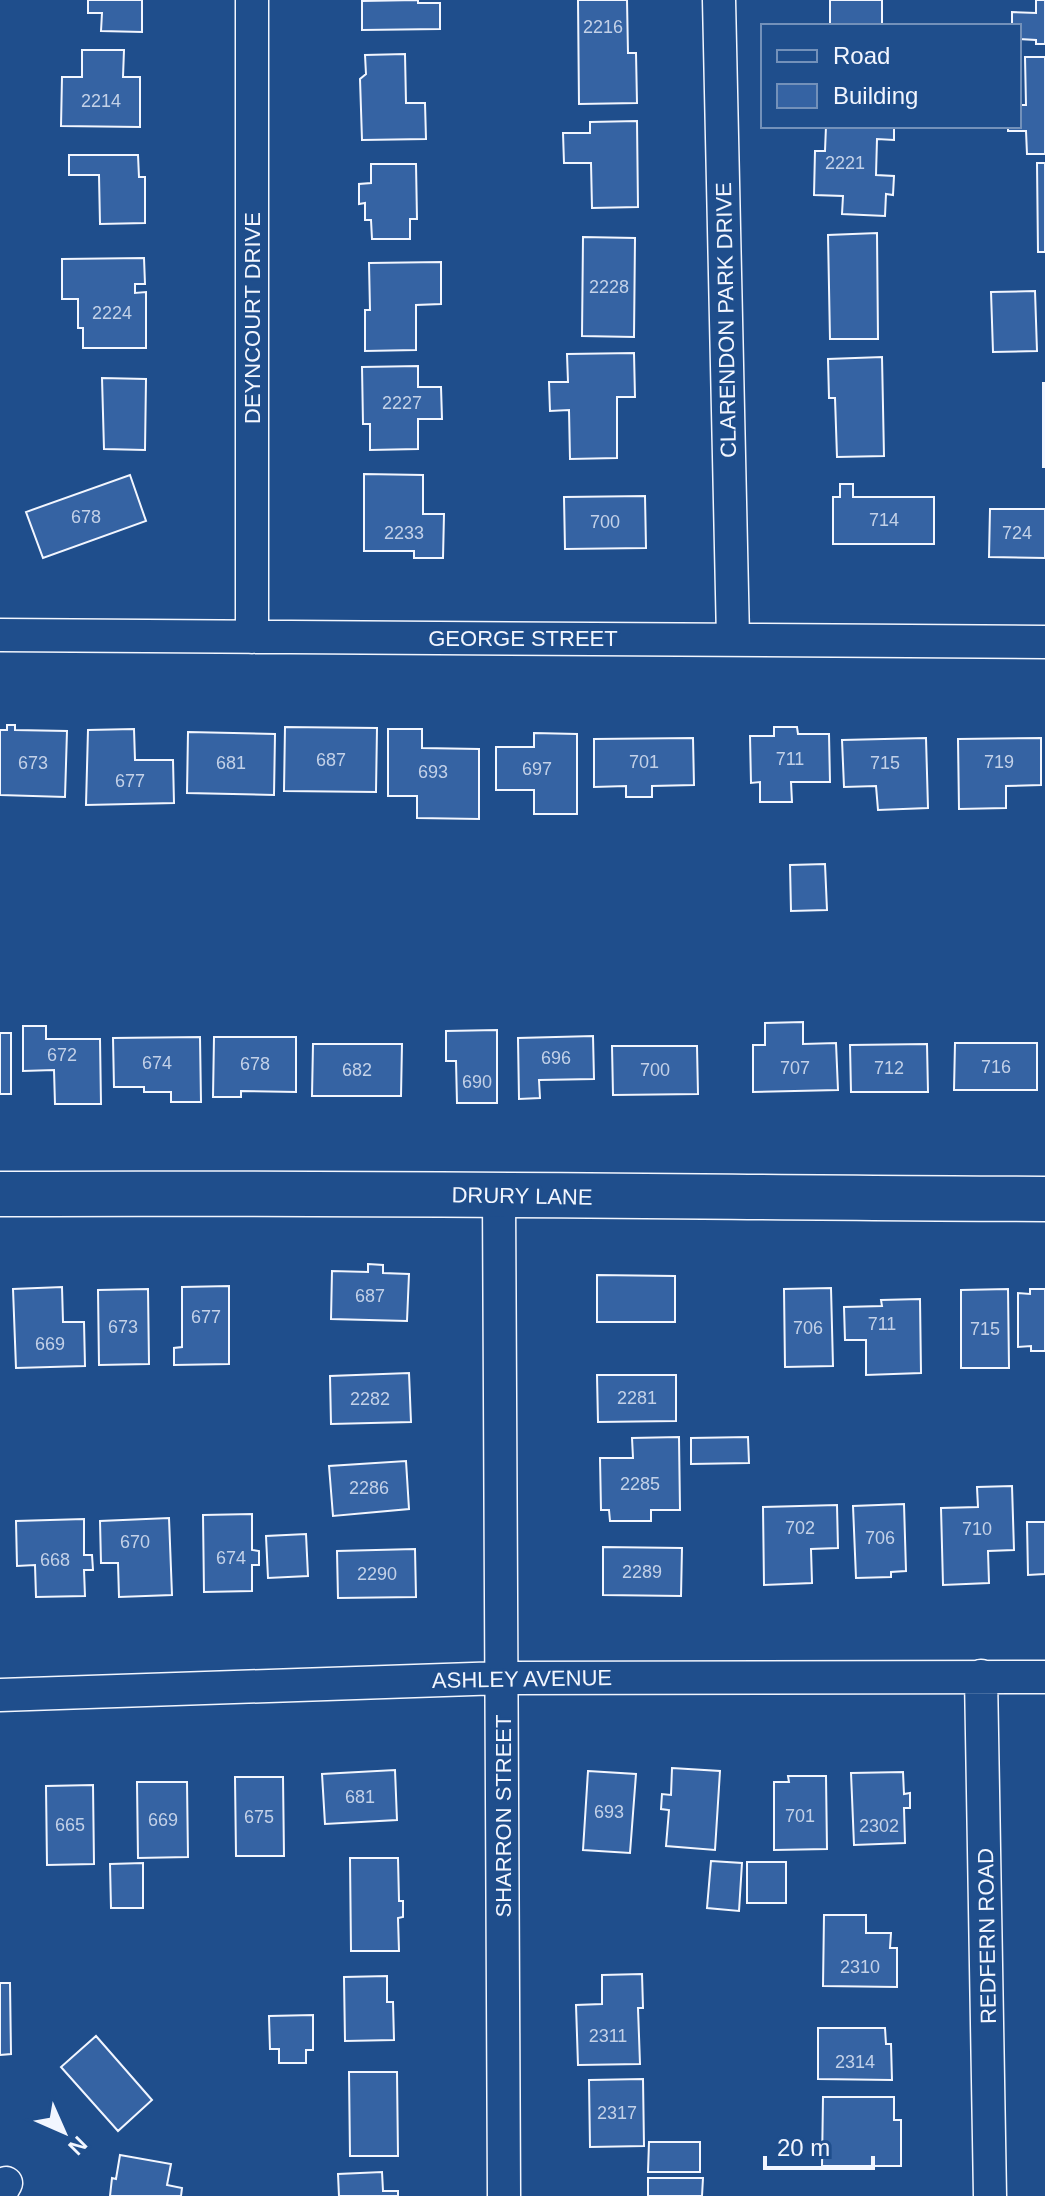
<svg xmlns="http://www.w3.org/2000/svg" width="1045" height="2196" viewBox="0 0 1045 2196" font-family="Arial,sans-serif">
  <rect width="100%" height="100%" fill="#1f4e8c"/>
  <path fill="#3563a3" stroke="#f2f6ff" stroke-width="2" d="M88 0H142V32L101 31 102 13H88Z
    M418 0V3H440V29L362 30V1Z
    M578 0H627L628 53H636L637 103 579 104Z
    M830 0H882V26H830Z
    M1036 0H1045V44H1036V40L1019 39V26H1012V12L1036 13Z
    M82 50H124L123 77H140V127L61 126 62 77H82Z
    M405 54 406 103H425L426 139 362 140 360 79 366 74 365 55Z
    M1025 57H1045V154H1027L1026 131H1008V126H1019V105H1026Z
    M637 121 638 207 592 208 591 163H564L563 133H590V122Z
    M826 126H894V140L877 139 876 175 894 176 893 195 886 194 885 216 842 214 843 196 814 195 815 151H825Z
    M69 155H138L139 177H145V223L100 224 99 175H69Z
    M1037 163H1045V252H1038Z
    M371 164H416L417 219H410V239H372L371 220H365V203L359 204V184L371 183Z
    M877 233 878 339H830L828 235Z
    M583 237 635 238 634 337 582 336Z
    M144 258 145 284H135V293L146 292V348H83V328H78V299H62V259Z
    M441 262V304L416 305V350L365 351V310H370L369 263Z
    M1035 291 1037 351 993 352 991 292Z
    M634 353 635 397H617V458L570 459 569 410 550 411 549 382H568L567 354Z
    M882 357 884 456 837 457 835 398H829L828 359Z
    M418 366V387H441L442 419H418V449L370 450V424H363L362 367Z
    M102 378 146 379 145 450 104 449Z
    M1043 383H1045V467H1043Z
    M364 474 423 475V514H444L443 558H414V551H364Z
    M130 475 146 521 43 558 26 512Z
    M840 484H853V497H934V544H833V497H840Z
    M645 496 646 548 565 549 564 497Z
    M990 509H1045V558L989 557Z
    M7 725H15V730L67 731 65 797 0 795V730H7Z
    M285 727 377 728 376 792 284 791Z
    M774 727H797L798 734H829L830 782H791L792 802H760V782L751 783 750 736H774Z
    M134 729 135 760H173L174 803 86 805 88 730Z
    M388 729H422V748L479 749V819L417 818V796H388Z
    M188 732 275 734 274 795 187 793Z
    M534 733 577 734V814H534V790H496V747H534Z
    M693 738 694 785 652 786V797H626V786L594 787V739Z
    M926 738 928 808 878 810 876 786 844 787 842 740Z
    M1041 738V785L1006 786V808L959 809 958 739Z
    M825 864 827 910 791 911 790 865Z
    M803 1022V1044L836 1043 838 1090 753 1092V1045H765V1023Z
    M23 1026H46V1039H100L101 1104H55L54 1070 23 1071Z
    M497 1030V1103H457L456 1061H446V1031Z
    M0 1033H11V1094H0Z
    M593 1036 594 1079 539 1080 540 1098 519 1099 518 1038Z
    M200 1037 201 1102H171V1092H144V1087H114L113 1038Z
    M214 1037H296V1092L241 1091V1097H213Z
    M955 1043H1037V1090H954Z
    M313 1044H402L401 1096H312Z
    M927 1044 928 1092H851L850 1045Z
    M612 1046H697L698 1094 613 1095Z
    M368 1264 383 1265V1273L409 1274 407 1321 331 1319 332 1271 368 1272Z
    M597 1275 675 1276V1322H597Z
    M229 1286V1364L174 1365V1348L182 1347V1287Z
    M62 1287 63 1322H84L85 1366 16 1368 13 1289Z
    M831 1288 833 1366 785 1367 784 1289Z
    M148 1289 149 1364 99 1365 98 1290Z
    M1008 1289 1009 1368H961V1290Z
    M1030 1289H1045V1351H1031V1346L1018 1347V1293L1030 1294Z
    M920 1299 921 1373 866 1375V1340H845L844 1307 882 1306 881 1300Z
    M409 1373 411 1422 331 1424 330 1376Z
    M597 1375H676V1421L598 1422Z
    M679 1437 680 1510H651V1521H610L609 1510H601L600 1458H633L632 1438Z
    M748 1437 749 1463 691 1464V1438Z
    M406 1461 409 1509 333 1516 329 1466Z
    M1012 1486 1014 1550 988 1551 989 1583 943 1585 941 1508 978 1507 977 1487Z
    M904 1504 906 1571 891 1572V1577L856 1578 853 1506Z
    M837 1505 838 1548 811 1549 812 1583 764 1585 763 1507Z
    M252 1514V1550L259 1551V1565H252V1591L204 1592 203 1515Z
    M169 1518 172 1595 119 1597 118 1563H101L100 1521Z
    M84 1519V1555H92L93 1570H84L85 1596 36 1597 35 1565 17 1566 16 1521Z
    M1027 1522H1045V1574L1028 1575Z
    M306 1534 308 1576 268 1578 266 1536Z
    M603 1547 682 1548 681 1596 603 1595Z
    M415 1549 416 1597 338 1598 337 1551Z
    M672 1768 720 1771 715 1850 666 1846 669 1810 661 1809 662 1794 671 1795Z
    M395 1770 397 1820 325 1824 322 1774Z
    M588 1771 636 1774 630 1853 583 1850Z
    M903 1772 904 1794 910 1793V1808H904L905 1843 854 1845 851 1773Z
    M788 1776H826L827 1849 774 1850V1782H789Z
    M235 1777H283L284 1856H236Z
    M137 1782H187L188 1857 138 1858Z
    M93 1785 94 1864 47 1865 46 1786Z
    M350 1858H398L399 1901H403V1917L398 1918 399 1951H351Z
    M711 1861 742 1863 739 1911 707 1908Z
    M747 1862H786V1903H747Z
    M143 1863V1908H111L110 1864Z
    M824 1915H866V1933H891L890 1948H897V1987L823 1986Z
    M642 1974 643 2008H638L640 2064 578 2065 576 2005 602 2004V1975Z
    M387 1976V2002H393L394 2040 345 2041 344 1977Z
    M0 1983H10L11 2054 0 2055Z
    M313 2015V2050H306V2063H279V2049H270L269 2016Z
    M818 2028H885L886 2044H891L892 2080 818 2079Z
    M96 2036 152 2100 118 2131 61 2067Z
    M349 2072H397L398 2156H350Z
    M643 2079 644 2146 590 2147 589 2080Z
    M823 2097H894V2120H901V2166H822Z
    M649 2142H700V2172H648Z
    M120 2155 171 2164 167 2185 182 2188 181 2196H110L112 2178 116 2179Z
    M382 2172 383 2191H398V2196H339L338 2174Z
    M648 2178H703L702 2196H648Z"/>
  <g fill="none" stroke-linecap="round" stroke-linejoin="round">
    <defs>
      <path id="street" d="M252 0V637
        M719 0 733 639
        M0 635 1045 642
        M499 1196 504 2196
        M981 1676 990 2196
        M0 1695 502 1678 1045 1677
        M0 2194 6 2183"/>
      <path id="secondary" d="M0 1194C348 1192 697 1197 1045 1199"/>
    </defs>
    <use href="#street" stroke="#f2f6ff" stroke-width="35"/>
    <use href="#secondary" stroke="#f2f6ff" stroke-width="47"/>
    <use href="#street" stroke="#1f4e8c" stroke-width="32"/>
    <use href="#secondary" stroke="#1f4e8c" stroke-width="44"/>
  </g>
  <g text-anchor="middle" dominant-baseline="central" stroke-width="6" stroke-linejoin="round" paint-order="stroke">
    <g font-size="18" fill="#c3d1e8">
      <text x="603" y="27">2216</text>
      <text x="101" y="101">2214</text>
      <text x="845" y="163">2221</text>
      <text x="609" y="287">2228</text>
      <text x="112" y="313">2224</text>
      <text x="402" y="403">2227</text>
      <text x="86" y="517">678</text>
      <text x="884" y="520">714</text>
      <text x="605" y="522">700</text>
      <text x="404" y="533">2233</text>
      <text x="1017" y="533">724</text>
      <text x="790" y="759">711</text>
      <text x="331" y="760">687</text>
      <text x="644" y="762">701</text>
      <text x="999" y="762">719</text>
      <text x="33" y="763">673</text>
      <text x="231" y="763">681</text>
      <text x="885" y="763">715</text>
      <text x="537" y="769">697</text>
      <text x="433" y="772">693</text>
      <text x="130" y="781">677</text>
      <text x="62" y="1055">672</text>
      <text x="556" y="1058">696</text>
      <text x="157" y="1063">674</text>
      <text x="255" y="1064">678</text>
      <text x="996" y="1067">716</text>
      <text x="795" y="1068">707</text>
      <text x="889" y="1068">712</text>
      <text x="357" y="1070">682</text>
      <text x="655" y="1070">700</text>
      <text x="477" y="1082">690</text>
      <text x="370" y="1296">687</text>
      <text x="206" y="1317">677</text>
      <text x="882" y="1324">711</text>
      <text x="123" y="1327">673</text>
      <text x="808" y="1328">706</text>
      <text x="985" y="1329">715</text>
      <text x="50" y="1344">669</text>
      <text x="637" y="1398">2281</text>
      <text x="370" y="1399">2282</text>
      <text x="640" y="1484">2285</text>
      <text x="369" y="1488">2286</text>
      <text x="800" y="1528">702</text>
      <text x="977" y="1529">710</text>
      <text x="880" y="1538">706</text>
      <text x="135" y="1542">670</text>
      <text x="231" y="1558">674</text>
      <text x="55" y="1560">668</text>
      <text x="642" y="1572">2289</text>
      <text x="377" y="1574">2290</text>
      <text x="360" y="1797">681</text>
      <text x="609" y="1812">693</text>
      <text x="800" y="1816">701</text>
      <text x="259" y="1817">675</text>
      <text x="163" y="1820">669</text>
      <text x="70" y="1825">665</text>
      <text x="879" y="1826">2302</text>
      <text x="860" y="1967">2310</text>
      <text x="608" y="2036">2311</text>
      <text x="855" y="2062">2314</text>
      <text x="617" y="2113">2317</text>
    </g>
    <g font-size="22" fill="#f2f6ff" stroke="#1f4e8c">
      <text transform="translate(252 318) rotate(-90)">DEYNCOURT DRIVE</text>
      <text transform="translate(726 320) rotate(-91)">CLARENDON PARK DRIVE</text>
      <text x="523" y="638">GEORGE STREET</text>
      <text transform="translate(522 1196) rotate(1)">DRURY LANE</text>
      <text transform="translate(522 1679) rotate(-1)">ASHLEY AVENUE</text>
      <text transform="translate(503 1816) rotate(-90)">SHARRON STREET</text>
      <text transform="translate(987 1936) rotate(-91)">REDFERN ROAD</text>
    </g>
  </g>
  <rect x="761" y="24" width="260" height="104" fill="#1f4e8c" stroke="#7391ba" stroke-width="2"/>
  <rect x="777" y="50" width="40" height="12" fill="#1f4e8c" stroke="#7391ba" stroke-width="2"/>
  <text x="833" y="64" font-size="24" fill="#f2f6ff">Road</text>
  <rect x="777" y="84" width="40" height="24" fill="#3563a3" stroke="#7391ba" stroke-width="2"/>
  <text x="833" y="104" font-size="24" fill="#f2f6ff">Building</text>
  <g transform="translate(64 2132) rotate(135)" stroke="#1f4e8c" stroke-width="6" paint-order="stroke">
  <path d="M0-6L14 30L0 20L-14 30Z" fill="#f2f6ff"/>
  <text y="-12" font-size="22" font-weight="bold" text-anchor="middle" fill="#f2f6ff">N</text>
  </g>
  <path d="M765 2156v12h108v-12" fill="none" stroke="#f2f6ff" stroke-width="4"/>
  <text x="777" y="2156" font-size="24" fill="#f2f6ff" stroke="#1f4e8c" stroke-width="6" paint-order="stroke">20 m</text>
</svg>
